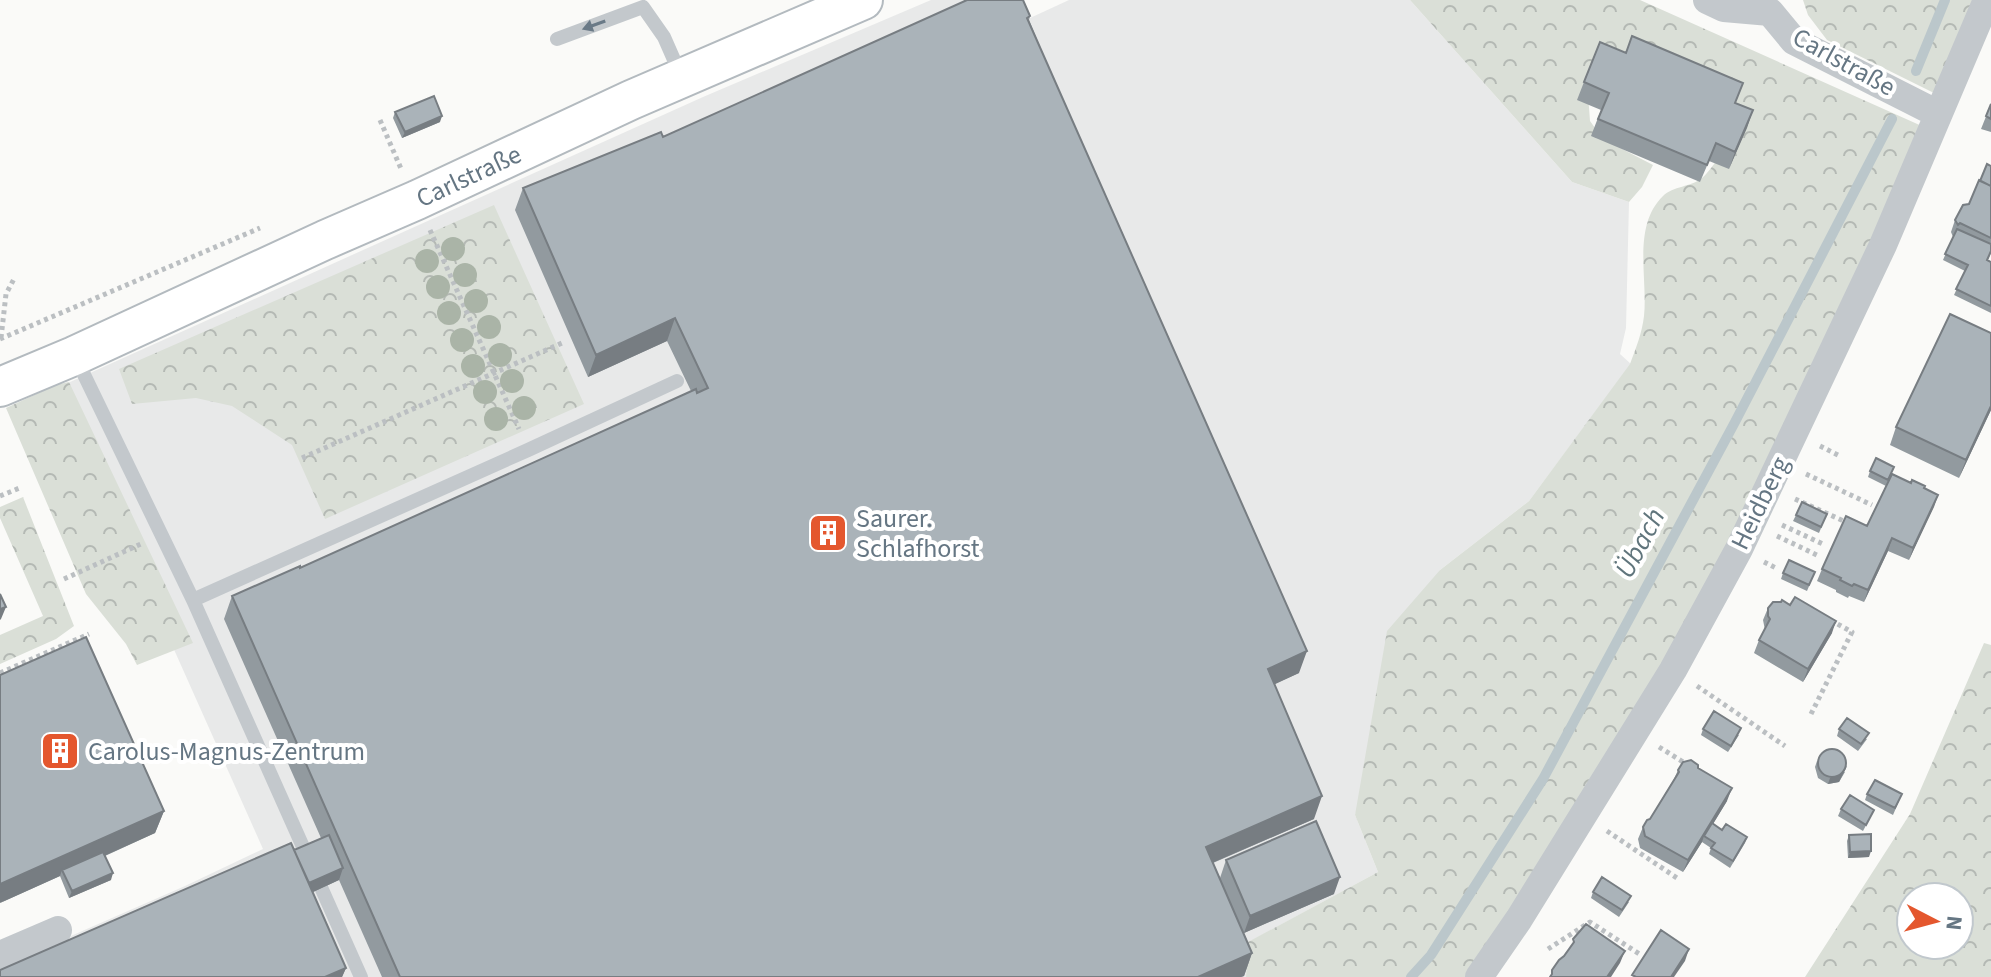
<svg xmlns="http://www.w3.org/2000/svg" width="1991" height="977" viewBox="0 0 1991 977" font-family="'Source Sans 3',sans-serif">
  <defs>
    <pattern id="forest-crowns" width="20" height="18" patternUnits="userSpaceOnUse" patternTransform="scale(2)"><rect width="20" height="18" fill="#dadfd7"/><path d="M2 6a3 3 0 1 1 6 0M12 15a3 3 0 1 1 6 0" fill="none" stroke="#b4b9b4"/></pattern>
  </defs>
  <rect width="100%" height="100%" fill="#fafaf8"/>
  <path fill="#e8e9e9" d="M931 0H979L1030 18 1069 0H1410L1572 182 1629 202 1626 328 1620 354 1631 364 1529 501 1440 570 1355 815 1378 872 1249 942 1246 977H0V967L185 886 263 849 56 385 70 382 141 350 703 97Z"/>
  <path fill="url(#forest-crowns)" fill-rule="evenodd" d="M1410 0H1640L1924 127 1760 487 1636 712 1466 977H1246L1248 942 1378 872 1355 815 1387 631 1440 570 1529 501 1630 364C1636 348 1642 333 1644 316 1648 279 1632 226 1663 196 1673 186 1691 187 1702 178 1708 173 1713 165 1718 159L1588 94 1590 121 1603 139 1653 165 1642 187 1629 202 1572 182Z
    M1803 0H1975L1936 94 1827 40 1808 15Z
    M494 205 584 404 325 519 292 445 232 406 196 398 132 404 119 369Z
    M69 382 193 643 137 665 126 644 86 594 6 408 56 385Z
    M23 497 74 626 56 639 0 664V635L43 616 0 518V507Z
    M1984 643 1991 645V977H1805L1910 814ZM1911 897H1959V945H1911Z"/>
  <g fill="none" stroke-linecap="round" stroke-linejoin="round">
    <path stroke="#bbc7cb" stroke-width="10" d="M1916 71 1945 0
      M1411 977 1431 955 1543 779 1735 422 1892 119"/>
    <defs>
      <g id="secondary">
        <path id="s1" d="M0 387 74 356 325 240 417 200 631 100 863 0"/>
      </g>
    </defs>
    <use href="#secondary" stroke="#b3babf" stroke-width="42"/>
    <path stroke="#bbbfc2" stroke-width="5" stroke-dasharray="4 4" stroke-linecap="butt" d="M380 120 402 171
      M430 230 519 429
      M1 338 6 294 15 277
      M0 339 260 228
      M1820 446 1840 456
      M302 458 562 343
      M1806 474 1872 505
      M0 496 22 487
      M1795 499 1848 523
      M1782 525 1825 545
      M1777 536 1819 556
      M1764 562 1778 569
      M64 579 143 543
      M0 673 89 634
      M1697 686 1785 746
      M1811 714 1852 632 1832 621
      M1659 747 1688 765
      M1607 831 1677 878
      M1548 949 1590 922 1641 955"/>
    <path stroke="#c3c8cc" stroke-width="14" d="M557 39 643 7 664 37 682 78
      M75 356 193 600 361 977
      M193 600 528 450 677 381"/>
    <path stroke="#c3c8cc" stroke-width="28" d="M1707 0 1724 8 1770 12 1794 41 1938 114
      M0 955 58 930
      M1479 977 1519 919 1673 670 1739 549 1883 245 1987 0"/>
    <use href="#secondary" stroke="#fff" stroke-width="38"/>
  </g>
  <g fill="#aab4a7">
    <circle cx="453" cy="249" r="12"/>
    <circle cx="427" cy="261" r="12"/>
    <circle cx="465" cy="275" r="12"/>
    <circle cx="438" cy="287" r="12"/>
    <circle cx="476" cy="301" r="12"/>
    <circle cx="449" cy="313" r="12"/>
    <circle cx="489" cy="327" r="12"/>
    <circle cx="462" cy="340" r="12"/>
    <circle cx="500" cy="355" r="12"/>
    <circle cx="473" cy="366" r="12"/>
    <circle cx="512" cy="381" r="12"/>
    <circle cx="485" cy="392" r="12"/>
    <circle cx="524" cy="408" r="12"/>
    <circle cx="496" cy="419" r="12"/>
  </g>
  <path fill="#929a9f" d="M964 0H1023L1030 16 1029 20 1299 673 1274 684 1314 819 1213 863 1220 878 1226 860 1334 894 1244 933 1252 953 1244 976 1241 977H382L339 880 313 892 346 968 342 977H0L321 838 224 619 232 596 300 568 691 391 667 341 588 377 515 210 523 188 663 137 963 3Z
    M1584 82 1736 103 1753 110 1729 169 1709 161 1700 182 1591 136 1601 110 1577 100Z
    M1991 104V132L1981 129Z
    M395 112 440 122 402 138 393 118Z
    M1991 166V253L1988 260 1991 262V313L1954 295 1965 271 1943 260 1953 237 1951 232 1955 220 1969 204Z
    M1991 333V410L1959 478 1890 445 1896 427Z
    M1870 471 1924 489 1938 495 1909 560 1888 551 1864 602 1849 596 1848 598 1836 592V590L1817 581 1822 569 1867 526 1886 486 1868 477Z
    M1827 514 1819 533 1793 521 1796 515Z
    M1815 572 1807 591 1781 579 1783 573Z
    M1768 608 1832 633 1803 682 1754 653 1759 640 1765 630 1763 620Z
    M1703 729 1739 735 1728 752 1701 735Z
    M1839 729 1867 739 1858 751 1837 736Z
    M1817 761 1845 772 1839 782 1828 784 1818 778 1815 767Z
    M1698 768 1727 801 1713 824 1722 830 1747 837 1745 843 1730 868 1709 854 1711 848 1702 842 1683 872 1640 848 1638 839 1643 827 1650 819 1674 779 1678 770Z
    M1867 794 1899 801 1893 815 1865 800Z
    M1841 809 1874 810 1863 831 1838 816Z
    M164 811 155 833 105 856 111 880 69 898 60 876 0 903Z
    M1849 835 1869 857 1848 858 1847 841Z
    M1593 892 1629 902 1619 917 1591 898Z"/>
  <path fill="#777d82" d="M1753 110 1747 128 1729 169 1735 152Z
    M442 116 440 122 402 138 405 132Z
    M675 318 667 341 588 377 596 355Z
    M1991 406V410L1959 478 1966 460Z
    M1938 495 1934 507 1909 560 1913 548Z
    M1892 538 1888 551 1864 602 1868 590Z
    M6 607 1 619 0 620V609Z
    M1836 621 1832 633 1803 682 1808 669Z
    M1307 651 1299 673 1260 691 1268 669Z
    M1847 766 1839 782 1828 784 1830 778Z
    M1732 788 1727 801 1705 837 1704 836 1702 842 1683 872 1688 860Z
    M1322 796 1314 819 1198 869 1206 847Z
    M164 811 155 833 64 874 62 870 60 876 0 903V884Z
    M1871 851 1869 857 1848 858 1850 852Z
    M343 868 339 880 298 899 302 886Z
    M113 873 111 880 69 898 72 891Z
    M1340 877 1334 894 1244 933 1250 916Z
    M1689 949 1685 961 1674 977H1671Z
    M1625 951 1620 963 1611 977H1607Z
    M1252 953 1244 976 1241 977H1198Z
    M346 968 342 977H325Z"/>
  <path fill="#aab3b9" stroke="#777d82" stroke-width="2" d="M967 0H1023L1030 16 1027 18 1307 651 1268 669 1322 796 1206 847 1252 953 1198 977H400L232 596 300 566V568L696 389 697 393 708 388 675 318 596 355 523 188 661 132 663 137Z
    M1632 36 1743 83 1735 103 1753 110 1735 152 1716 143 1707 165 1598 119 1609 93 1584 82 1600 42 1626 53Z
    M434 96 442 116 405 132 395 112Z
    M1991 104V119L1986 116Z
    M1987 164 1991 166V186L1980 181Z
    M1979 180 1991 186V238L1960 223 1958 225 1955 220 1963 205 1969 204Z
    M1957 229 1991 244V251L1987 260 1991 262V306L1956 289 1968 265 1945 254Z
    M1950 314 1991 333V406L1966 460 1896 427Z
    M1876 458 1894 467 1888 480 1870 471Z
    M1892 474 1911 483 1912 480 1925 486 1924 488 1938 495 1913 548 1892 538 1868 590 1854 584 1852 586 1840 580 1841 578 1822 569 1846 516 1867 526Z
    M1802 502 1827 514 1821 527 1796 515Z
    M1789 560 1815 572 1809 585 1783 573Z
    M0 594 6 607 0 609Z
    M1795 597 1836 621 1808 669 1759 640 1770 619 1768 616V608L1773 602H1781L1782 600 1790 605Z
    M86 637 164 811 0 884V675Z
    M1714 711 1741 728 1731 746 1703 729Z
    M1847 718 1869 733 1861 744 1839 729Z
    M1818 763a14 14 0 1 1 28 0a14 14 0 1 1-28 0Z
    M1691 760 1698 765V768L1732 788 1688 860 1645 836 1643 827 1647 820 1650 819 1679 772 1678 770 1683 762Z
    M1875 780 1902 794 1895 808 1867 794Z
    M1850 795 1874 810 1866 825 1841 809Z
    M1316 821 1340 877 1250 916 1226 860Z
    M1712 823 1722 830 1726 824 1747 837 1733 861 1711 848 1715 843 1704 836Z
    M1871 834V851L1850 852 1849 835Z
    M329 835 343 868 309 883 294 850Z
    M291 843 346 968 325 977H0V970Z
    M103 852 113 873 72 891 62 870Z
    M1602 877 1631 896 1622 910 1593 892Z
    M1586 924 1625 951 1607 977H1550L1552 974V970L1559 960 1564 956 1574 942 1573 939Z
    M1661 930 1689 949 1671 977H1636L1632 975Z"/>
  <defs><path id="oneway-solid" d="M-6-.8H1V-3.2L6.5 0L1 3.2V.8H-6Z" transform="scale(2)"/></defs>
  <use fill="#6a7a87" href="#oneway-solid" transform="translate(594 25) rotate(160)"/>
  <defs>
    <symbol id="building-square" viewBox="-11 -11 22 22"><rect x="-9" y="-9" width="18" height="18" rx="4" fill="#e4572e" stroke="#fff"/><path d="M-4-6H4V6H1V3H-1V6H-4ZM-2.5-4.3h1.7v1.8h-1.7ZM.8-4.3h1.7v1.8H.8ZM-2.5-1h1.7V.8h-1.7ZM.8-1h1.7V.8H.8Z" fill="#fff"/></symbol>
  </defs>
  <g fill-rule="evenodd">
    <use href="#building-square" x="806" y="511" width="44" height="44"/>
    <use href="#building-square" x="38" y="729" width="44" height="44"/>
  </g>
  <g text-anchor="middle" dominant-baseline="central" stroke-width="8" stroke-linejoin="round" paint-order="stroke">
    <g font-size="26" fill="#657683" stroke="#fff">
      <text transform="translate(1844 62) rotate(29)">Carlstraße</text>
      <text stroke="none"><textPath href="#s1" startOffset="514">Carlstraße</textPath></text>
      <text transform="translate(1760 503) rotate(-64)">Heidberg</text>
    </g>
    <g font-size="26" fill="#657683" stroke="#fff" text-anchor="start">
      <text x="856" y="518">Saurer.<tspan x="856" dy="30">Schlafhorst</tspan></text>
      <text x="88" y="751">Carolus-Magnus-Zentrum</text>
    </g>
    <g font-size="28" font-style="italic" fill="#60757c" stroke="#fff">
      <text transform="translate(1640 543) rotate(-62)">Übach</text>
    </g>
  </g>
  <g transform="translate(1935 921) rotate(96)"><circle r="38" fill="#ffffff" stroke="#c1c8cd" stroke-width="2"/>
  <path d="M0-6L14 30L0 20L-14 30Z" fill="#e4572e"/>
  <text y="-12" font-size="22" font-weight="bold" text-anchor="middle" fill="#657683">N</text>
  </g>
</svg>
